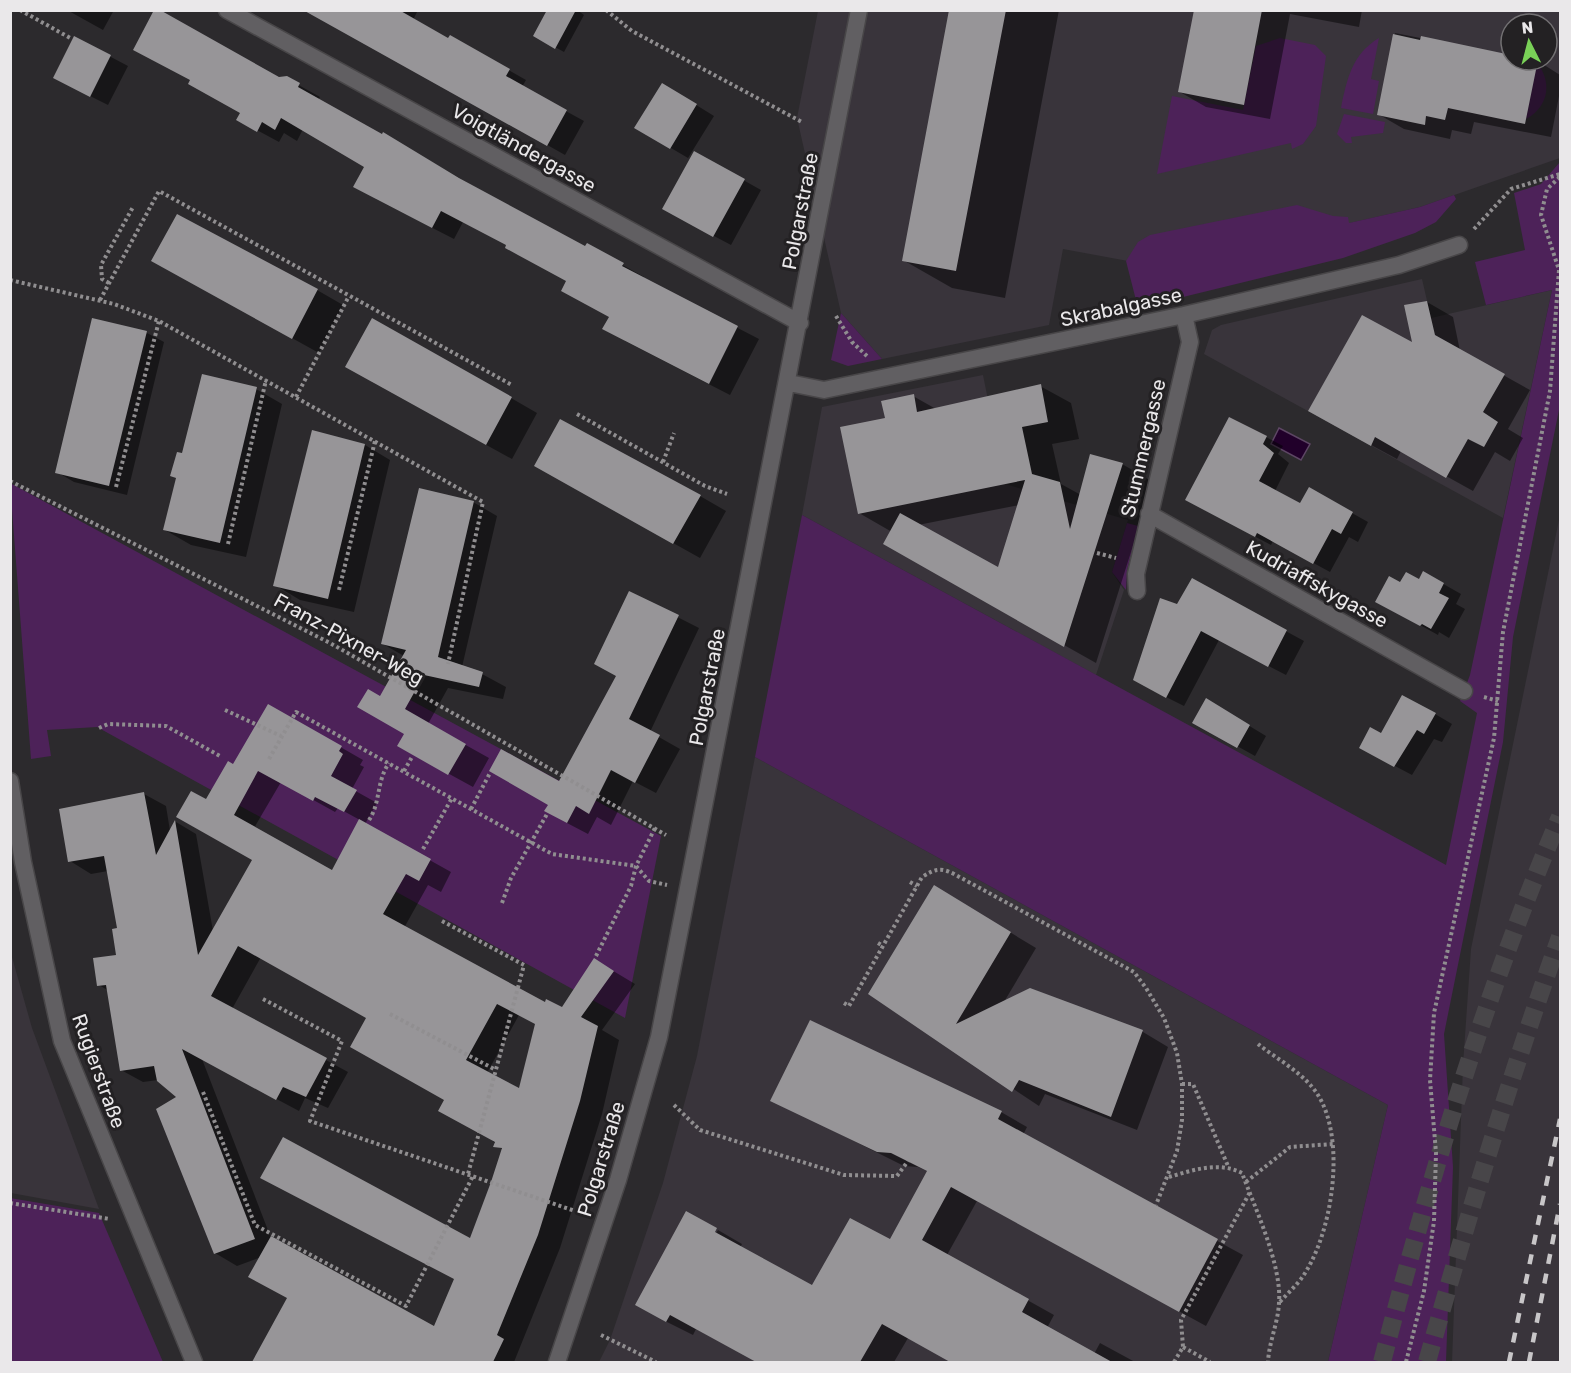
<svg xmlns="http://www.w3.org/2000/svg" width="1571" height="1373" viewBox="0 0 1571 1373" font-family="Rubik,sans-serif">
<style>
.built{fill:#39343b;fill-rule:evenodd}
.green{fill:#4d2259}
.water{fill:#21002a;stroke:#5d4664;stroke-width:1.5}
.shadow{fill:#0007;fill-rule:evenodd}
.building{fill:#979598;fill-rule:evenodd}
.lines{fill:none;stroke-linecap:round;stroke-linejoin:round}
.motorway-tunnel{stroke:#484649;stroke-width:18;stroke-dasharray:18 9;stroke-linecap:butt}
.minor-casing{stroke:#484648;stroke-width:19}
.path{stroke:#908e90;stroke-width:4;stroke-dasharray:3 3;stroke-linecap:butt}
.minor{stroke:#615f62;stroke-width:16}
.rail{stroke:#c8c6c8;stroke-width:4.5;stroke-dasharray:10 10;stroke-linecap:butt}
.labels{text-anchor:middle;dominant-baseline:central;stroke-width:6;stroke-linejoin:round;paint-order:stroke}
.street-label{font-size:20px;fill:#eae8ea;stroke:#232123}
</style>
<rect width="100%" height="100%" fill="#2c2a2d"/>
<path class="built" d="M818,11H1560V158L1420,207L1130,273L1128,261L1063,249L1049,325L882,359L841,313L797,118ZM1511,24H1547V60H1511Z
M1422,279L1431,318L1552,290L1503,518L1204,354L1212,330L1221,325Z
M983,375L1005,484L1128,520L1112,572L1124,590L1096,675L802,515L822,407Z
M1560,515V1362H1452L1463,1065L1471,949Z
M755,757L1388,1105L1328,1362H599L610,1340L663,1183L697,1056Z
M10,950L32,1028L99,1209L11,1193Z"/>
<path class="green" d="M1280,38L1315,45L1326,56L1316,126L1303,144L1292,149L1291,143L1157,174L1172,96L1243,110L1256,46Z
M1379,38L1371,79L1379,81L1373,114L1341,108C1347,79 1352,54 1379,38Z
M1537,63C1553,83 1548,107 1526,119Z
M1344,114L1385,122L1383,133L1351,137L1352,143H1346L1337,134Z
M1560,162V405L1513,637L1503,742L1444,1034L1453,1167L1446,1362H1328L1388,1105L755,757L802,515L1446,865L1477,713L1460,701L1470,675L1552,290L1486,305L1475,262L1525,250L1514,193L1541,184Z
M1454,195L1456,199L1436,222L1415,233L1343,258L1138,308L1126,261L1138,242L1150,235L1297,205L1333,216L1348,217L1349,223L1420,207Z
M841,313L882,359L848,366L831,360Z
M10,483L661,836L625,1018L97,727L47,730L51,756L31,759Z
M1127,523L1138,526L1127,570L1126,590L1112,572Z
M10,1198L99,1213L163,1362H11Z"/>
<path class="water" d="M1279,428L1310,444L1301,460L1271,444Z"/>
<path class="shadow" d="M67,10H114L103,30Z
M308,10H418L413,20L448,40L450,37L526,80L522,87L584,121L565,155Z
M549,10H577L584,15L564,52L535,36Z
M951,10H1059L1005,298L952,288L903,260Z
M1195,10H1362L1359,27L1290,14L1270,119L1206,107L1180,92Z
M1395,33L1511,56V60L1538,61L1560,75V91L1551,137L1474,122L1471,134L1452,130L1450,139L1404,129L1378,114Z
M75,38L128,66L108,105L72,87Z
M278,78H286L320,97L318,100L383,136L384,134L516,211L586,248L587,245L644,277L643,279L759,339L730,395L625,341L610,317L568,281L508,245L463,222L454,239L376,199L366,167L303,129L297,141L284,133L279,142L238,120Z
M680,95L714,116L688,158L637,128Z
M695,153L761,190L731,245L682,219Z
M178,275L317,290L343,305L319,353Z
M1427,302L1453,317L1460,351L1530,390L1508,429L1523,438L1510,461L1495,452L1473,491L1401,451L1397,459L1336,426L1414,345Z
M147,333L164,342L127,495L74,482L57,472Z
M372,382L511,398L537,413L512,459Z
M1040,386L1071,403L1079,439L1052,444L1061,484L1081,495L1122,464L1153,482L1096,663L885,544L892,532L859,513L886,419L913,396L936,409ZM1019,505L999,569L918,525Z
M256,389L282,404L246,557L191,545L165,530L177,479L172,476L183,455Z
M1266,437L1283,446L1278,454L1289,463L1275,491L1301,505L1309,489L1368,522L1358,542L1349,537L1330,572L1273,541L1271,545L1203,509Z
M365,445L390,460L354,612L300,600L275,585Z
M562,481L700,496L726,511L700,558Z
M473,502L497,516L462,667L482,674L506,687L503,699L448,688L428,724L489,758L473,787L422,759L381,698L404,656L383,644Z
M1424,573L1461,594L1456,604L1465,609L1449,638L1439,632L1438,635L1377,601L1401,584L1419,581Z
M1192,580L1304,641L1286,675L1219,640L1184,706L1152,690L1178,606Z
M630,593L699,628L650,732L680,749L656,793L633,781L611,825L597,817L588,834L567,823L560,783L618,676Z
M269,706L363,760L360,765L364,767L352,789L377,803L365,824L451,872L441,892L428,885L404,928L546,1005L563,1009L595,960L635,984L602,1030L619,1040L602,1114L560,1248L514,1362H408L369,1343L359,1362H254L288,1298L261,1257L237,1266L215,1253L178,1097L158,1080L143,1082L121,1070L109,991L99,985L118,956L119,929L108,871L91,874L70,861L144,794L166,806L170,831L176,822L196,834L213,931L254,860L207,802L233,766ZM281,782L335,812L338,808L360,820L332,872L254,828ZM261,957L368,1018L446,1100L503,1150L471,1240L435,1328L271,1238L202,1059L299,1111L305,1098L328,1108L348,1072L232,1009ZM519,1015L536,1024L520,1090L487,1073Z
M1223,710L1266,736L1255,756L1194,722Z
M1435,714L1452,724L1442,742L1434,739L1412,775L1378,757L1382,735Z
M960,902L1036,948L1004,1002L1034,990L1143,1032L1168,1047L1137,1130L1045,1094L1039,1106L870,994Z
M810,1022L1001,1112L1027,1127L1023,1135L1243,1255L1206,1326L977,1201L947,1255L1054,1315L1047,1328L1094,1354L1100,1343L1135,1362H952L908,1338L894,1362H753L754,1360L696,1329L693,1335L663,1320L718,1230L742,1244L740,1248L813,1287L891,1241L929,1172L918,1167L904,1166L772,1100Z"/>
<path class="building" d="M154,10H160L279,77L287,76L300,83L298,87L382,134L383,132L459,178L585,246L587,243L624,263L622,266L738,326L709,384L602,329L609,317L561,291L566,281L505,248L506,245L441,211L432,228L353,187L364,167L281,118L275,130L262,122L257,132L236,120L240,113L188,84L190,80L133,50Z
M303,10H399L448,38L450,35L510,69L506,76L567,110L547,146Z
M547,10H576L555,49L533,36Z
M949,10H1006L956,271L902,261Z
M1194,10H1262L1244,105L1178,92Z
M1393,34L1420,40L1421,36L1511,55V60H1538L1525,124L1448,108L1445,120L1426,116L1425,125L1377,115Z
M74,36L111,55L90,97L53,78Z
M662,83L697,104L670,149L634,128Z
M694,151L745,179L713,237L662,209Z
M177,214L318,289L292,339L151,261Z
M1427,301L1435,335L1505,374L1483,412L1498,422L1484,447L1468,439L1446,478L1375,437L1371,446L1308,411L1362,315L1412,342L1404,305Z
M92,318L147,331L109,486L55,473Z
M372,318L512,397L486,445L345,367Z
M202,374L257,387L220,543L163,530L176,478L170,476L177,452L182,453Z
M1041,384L1048,422L1022,427L1032,474L1060,482L1070,529L1090,454L1123,463L1064,647L883,544L900,513L998,567L1025,480L858,514L840,427L885,418L881,401L914,394L917,412Z
M1229,417L1267,436L1263,444L1274,453L1259,481L1300,503L1309,487L1353,512L1341,534L1332,529L1313,564L1257,533L1255,537L1185,500Z
M560,419L701,495L673,544L534,466Z
M312,430L365,444L328,599L273,586Z
M419,488L474,501L438,657L483,672L479,687L424,675L405,709L466,744L448,775L397,746L404,734L357,707L368,689L380,696L406,650L381,644Z
M1423,571L1444,583L1439,593L1449,598L1431,629L1422,624L1420,626L1375,602L1389,576L1400,582L1406,572L1419,579Z
M1192,578L1287,630L1268,667L1201,631L1166,698L1133,680L1160,598L1177,604Z
M629,591L679,615L629,719L660,735L635,783L611,770L589,814L576,806L567,823L544,811L548,805L489,771L501,749L559,781L616,676L594,664Z
M1402,695L1436,713L1424,734L1417,730L1394,767L1359,748L1370,727L1381,733Z
M1206,698L1250,725L1237,748L1192,723Z
M268,704L342,746L339,751L343,754L331,776L357,790L344,812L315,797L313,801L258,771L234,815L332,870L359,819L431,859L419,881L406,874L383,914L545,1002L546,999L562,1007L594,958L614,971L581,1017L598,1026L580,1101L538,1235L497,1335L504,1339L493,1362H252L287,1298L248,1277L271,1236L434,1326L454,1279L260,1178L283,1137L470,1238L491,1182L502,1148L493,1147L495,1142L438,1111L444,1100L350,1047L366,1018L238,946L211,996L327,1058L306,1097L283,1087L276,1100L182,1049L255,1239L214,1254L156,1109L176,1097L157,1081L154,1066L120,1071L106,985L97,986L93,958L116,955L112,929L117,928L104,856L68,862L59,809L144,792L156,855L175,820L198,955L252,860L176,817L191,791L206,799L228,761L233,764ZM497,1004L535,1024L519,1088L466,1060Z
M934,885L1011,932L956,1024L1030,988L1143,1030L1111,1117L1019,1080L1012,1092L868,994Z
M810,1020L1002,1111L998,1119L1218,1239L1179,1312L951,1187L922,1240L1029,1299L1022,1312L1112,1362H950L882,1324L860,1362H756L670,1315L666,1322L635,1305L686,1211L717,1228L715,1232L812,1285L850,1218L890,1239L927,1171L891,1153L877,1152L770,1101Z"/>
<g class="lines">
<path class="motorway-tunnel" d="M1382,1362C1430,1178 1485,993 1560,817
M1427,1362C1467,1219 1510,1077 1560,937"/>
<g class="minor-casing">
<path id="minor" d="M227,10L800,323
M789,383L824,390L1184,315L1399,265L1459,245
M1149,514L1464,691
M1137,591L1136,574L1190,342L1184,315
M10,781L23,862L62,1041L194,1362
M557,1362L618,1180L659,1037L859,10"/>
</g>
<path class="path" d="M20,10L72,39
M606,10L632,31L802,122
M1474,229L1511,189L1560,174
M10,280L114,304L159,321L483,502L448,664
M109,283L102,279L101,265L133,207
M100,300L159,191L512,385
M836,316L852,342L868,357
M296,397L349,296
M577,414L705,486L727,494
M663,462L674,433
M10,481L330,643L666,835
M116,487L159,321
M228,544L266,380
M1097,553L1116,558
M339,590L375,441
M1484,697L1498,701
M225,710L281,736
M99,728L108,724L166,726L220,756
M269,759L296,712L552,854L636,866L649,881L667,885
M404,771L412,757
M471,809L490,773
M369,820C381,802 376,782 389,763
M423,849L452,798
M910,882L917,886
M502,903L511,878L547,814
M442,921L524,965L468,1174
M878,943L883,946
M596,956L631,886L636,866L655,828
M263,999L342,1041L310,1121L575,1211
M844,1003L849,1006L922,877C935,869 940,867 954,874L1134,972L1146,988L1164,1018L1177,1053L1182,1084V1120L1177,1151L1156,1205
M390,1014L496,1070
M1258,1044C1277,1059 1305,1074 1318,1095C1347,1141 1332,1237 1301,1279C1294,1288 1286,1295 1279,1303
M1182,1084H1193L1228,1166
M203,1092L255,1225L406,1306L473,1176
M674,1105L700,1130L844,1175L897,1176L908,1161
M1169,1177C1193,1170 1219,1161 1242,1173C1255,1208 1282,1265 1279,1303C1278,1323 1269,1342 1268,1362
M1246,1182L1290,1147L1333,1144
M10,1203L110,1219
M601,1335L656,1362
M1183,1347L1210,1362
M1174,1362L1183,1347L1181,1320L1250,1192
M1406,1362L1424,1291L1434,1221L1436,1153L1430,1080L1434,1013L1494,738L1503,632L1550,391L1559,270L1541,215L1547,189L1560,177"/>
<use href="#minor" class="minor"/>
<path class="rail" d="M1509,1362L1560,1119
M1529,1362L1560,1204"/>
</g>
<g class="labels">
<g class="street-label">
<text transform="translate(524 148) rotate(29)">Voigtländergasse</text>
<text transform="translate(800 211) rotate(-79)">Polgarstraße</text>
<text transform="translate(1121 307) rotate(-12)">Skrabalgasse</text>
<text transform="translate(1143 448) rotate(-77)">Stummergasse</text>
<text transform="translate(1317 584) rotate(29)">Kudriaffskygasse</text>
<text transform="translate(349 639) rotate(29)">Franz-Pixner-Weg</text>
<text transform="translate(707 687) rotate(-79)">Polgarstraße</text>
<text transform="translate(99 1071) rotate(70)">Rugierstraße</text>
<text transform="translate(601 1159) rotate(-73)">Polgarstraße</text>
</g>
</g>
<rect width="1571" height="1373" fill="none" stroke="#eae8ea" stroke-width="24"/>
<g transform="translate(1529 42) rotate(354)"><circle r="28" fill="#232123" stroke="#737173" stroke-width="1.5"/>
<path d="M0-4.5L10 22L0 15L-10 22Z" fill="#79d157"/>
<text y="-9" font-size="16" font-weight="bold" text-anchor="middle" fill="#eae8ea">N</text>
</g>
</svg>
